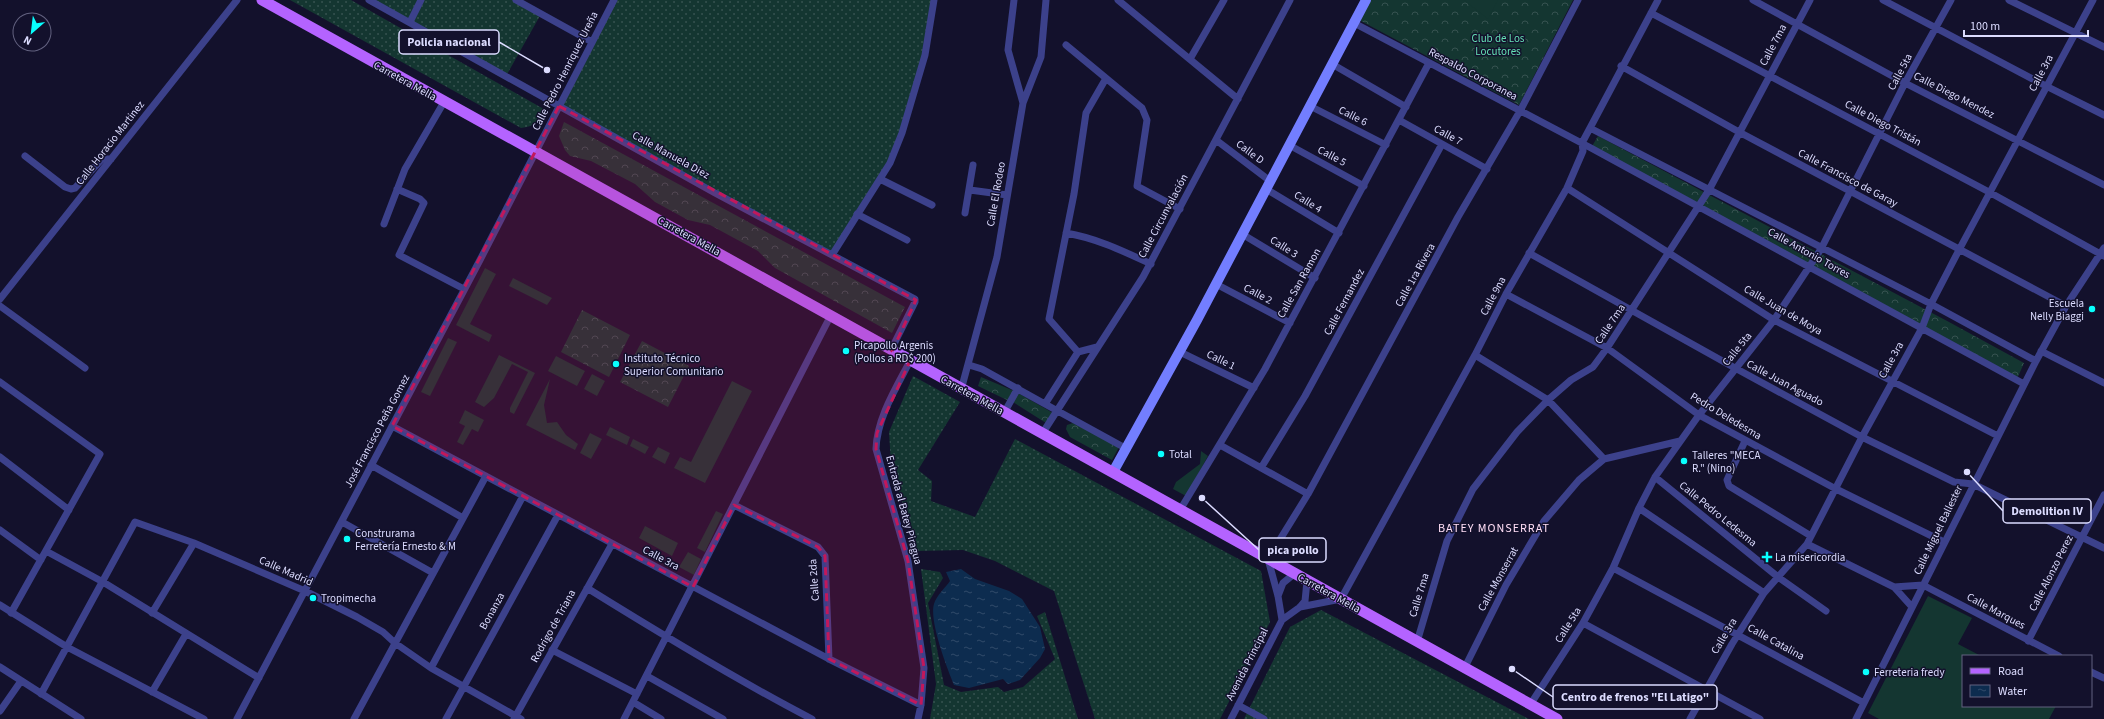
<svg xmlns="http://www.w3.org/2000/svg" width="2104" height="719" viewBox="0 0 2104 719" font-family="'Source Sans 3',sans-serif">
<style>
.grass{fill:url(#grass-dots)}
.forest{fill:url(#forest-crowns)}
.garden{fill:#143631}
.water{fill:url(#water-ripples)}
.lines{fill:none;stroke-linecap:round;stroke-linejoin:round}
.street{stroke:#3c418b;stroke-width:7}
.secondary{stroke:#737eff;stroke-width:10}
.primary{stroke:#b463ff;stroke-width:11}
.marked{fill:#c2185b;fill-opacity:0.2;stroke:#c2185b;stroke-width:3;stroke-dasharray:8 5;stroke-linejoin:round}
.poi-dot{fill:#08fffe;stroke:#13112c;stroke-width:1.5}
.labels{text-anchor:middle;dominant-baseline:central;stroke-width:3;stroke-linejoin:round;paint-order:stroke}
.park-label{font-size:11px;fill:#65e2b5;stroke:#13112c}
.street-label{font-size:11px;fill:#dcdcff;stroke:#13112c}
.poi-label{font-size:11px;fill:#dcdcff;stroke:#13112c;text-anchor:start}
.neighbourhood-label{font-size:12px;letter-spacing:1px;fill:#ffdef6;stroke:#13112c}
.leader{fill:none;stroke:#dcdcff;stroke-width:1.5}
.callout-dot{fill:#dcdcff;stroke:#13112c;stroke-width:1.5}
.callout{fill:#13112c;stroke:#dcdcff;stroke-width:1.5}
.callout-label{font-size:12px;text-anchor:middle;font-weight:bold;fill:#dcdcff}
</style>
<defs>
<pattern id="grass-dots" width="8" height="8" patternUnits="userSpaceOnUse"><rect width="8" height="8" fill="#143631"/><path d="M2 2h.1M6 6h.1" fill="none" stroke="#365250" stroke-width="1.8" stroke-linecap="round"/></pattern>
<pattern id="forest-crowns" width="20" height="18" patternUnits="userSpaceOnUse"><rect width="20" height="18" fill="#143631"/><path d="M2 6a3 3 0 1 1 6 0M12 15a3 3 0 1 1 6 0" fill="none" stroke="#365250"/></pattern>
<pattern id="water-ripples" width="26" height="14" patternUnits="userSpaceOnUse"><rect width="26" height="14" fill="#0d2c4f"/><path d="M2 4q2-2 4 0t4 0M15 11q2-2 4 0t4 0" fill="none" stroke="#304a69"/></pattern>
</defs>
<rect width="100%" height="100%" fill="#13112c"/>
<path class="grass" d="M290,0H351L549,112C542,123 533,126 521,128Z
M367,0H515L541,14L506,76Z
M614,0H934L925,55L890,163L832,255L559,106Z
M913,376L960,402L918,470L932,481L931,501L975,517L1015,439L1261,571L1270,622L1220,719H1095L1054,591L995,561L963,550L916,551L891,464L889,432Z
M921,569L940,572L943,578L928,603L944,685L961,692L998,687L1004,692L1023,687L1055,659L1037,616L1045,612L1078,719H930L936,684Z
M1321,610L1529,719H1244L1290,627Z"/>
<path class="forest" d="M1371,0H1573L1519,105L1359,20Z
M564,122L905,307L892,333L775,268L758,251L710,225L688,220L655,202L635,184L591,161L570,156L565,150L559,136Z
M1598,136L1949,322L2024,363L2017,379L1591,148Z
M582,310L630,335L609,377L561,352Z
M642,341L689,366L668,407L620,382Z
M981,377L1014,391L1009,401L978,386Z
M1018,393L1053,413L1046,423L1013,402Z
M1073,423L1119,447L1112,460L1070,437L1066,429L1067,425Z"/>
<path class="garden" d="M1464,0H1498L1488,19Z
M485,268L496,274L470,324L492,335L489,342L456,325Z
M513,278L552,298L547,305L509,286Z
M448,338L457,342L430,396L421,392Z
M499,355L535,373L514,414L510,412V408L528,372L512,364L494,398L484,407L475,402Z
M556,356L585,371L577,386L548,371Z
M592,374L605,381L597,396L584,389Z
M550,379L544,405L547,423L557,422L566,435L578,444L575,450L526,425Z
M732,381L752,391L705,483L674,468L680,457L691,462Z
M465,410L484,420L478,432L472,429L463,445L457,442L465,426L459,423Z
M610,427L630,437L627,445L606,435Z
M590,433L602,439L591,459L580,453Z
M633,439L649,447L645,454L630,446Z
M658,447L670,453L665,464L652,457Z
M1201,451L1208,456L1186,496L1173,489L1176,482L1200,464Z
M716,511L723,514L705,552L697,548Z
M645,526L678,543L672,556L639,538Z
M688,552L701,559L694,575L679,567Z
M1928,596L1972,618L1958,644L1981,656H1963V706H2056L2049,719H1879L1868,713Z"/>
<path class="water" d="M961,569L975,579L1009,591L1022,599L1040,627L1045,649L1040,658L1020,680L1008,684L1003,679L969,688L954,685C947,668 929,621 934,604C936,596 946,587 950,581L946,572Z"/>
<g class="lines">
<path class="street" d="M369,0L715,193L915,299V302L891,350
M516,0L592,42
M1118,0L1238,99
M1753,0L1905,83L2104,185
M1883,0L2046,86L2104,115
M2009,0L2104,47
M1651,13L1989,192L2104,256
M410,22L421,0
M1354,23L1591,148L2024,384
M1066,45L1142,108L1147,120L1137,186L1180,209
M1190,59L1224,0
M1332,64L1406,107
M1621,66L1739,132L2066,306
M1023,103L1041,57L1046,0
M1310,106L1386,145
M1399,120L1487,169
M1590,128L1931,304L2036,361
M1216,140L1270,181
M1289,145L1364,186
M25,156L65,187L71,189L75,188L102,159H111
M880,179L932,205
M1567,188L1774,320L1998,436
M397,189L420,199L424,203L399,255L464,289
M1266,189L1339,233
M970,190L1007,195
M965,213L973,165
M857,214L907,240
M384,224L405,169L444,102
M1066,233C1096,238 1123,251 1151,264
M1242,234L1315,278
M1529,253L1735,368L1862,437L1954,482L1973,484L2104,548
M832,255L890,163L902,133L925,55L934,0
M1216,284L1290,323
M1506,294L1607,348L1699,415L1836,489L1944,542
M0,299L237,0
M0,306L85,368
M1097,347L1078,352L1045,404L1127,449
M2041,351L2104,383
M1078,352L1049,319L1074,194L1086,113L1105,80
M1180,352L1254,388
M1475,355L1548,400L1604,459
M910,361C896,388 877,418 876,449L908,561L924,668L921,705L918,719
M969,365L982,369L1045,404
M0,382L100,454L11,613
M961,390L997,257L1023,103L1008,50L1014,0
M1004,413L1018,388
M392,426L829,659L921,705
M1042,434L1143,277L1290,0
M1745,441L1727,480L1729,486L1811,536
M1220,445L1308,494
M0,457L69,510
M371,465L463,518
M1261,468L1305,396L1442,144
M1655,477L1778,577L1826,611
M734,505L818,547L825,556L829,659
M1639,508L1764,593
M1180,510L1265,369L1429,63
M342,522L433,573
M0,530L41,560
M1807,544L1894,587L1912,607
M46,551L103,582L259,678
M1613,568L1864,703
M1894,587L1923,585L2059,656
M587,588C661,634 735,679 812,719
M1278,596L1283,583L1294,574
M0,605L67,647L204,719
M1300,607L1341,599L1475,355L1506,294L1567,188L1583,151L1582,143L1590,128L1658,0
M152,613L194,543
M1282,620L1278,596L1268,559L1308,494L1458,217L1520,111L1578,0
M1583,623L1760,719
M2028,641L2104,495
M1417,642L1447,541L1473,489L1517,432L1548,400L1571,380L1593,367L1607,348L1709,190L1810,0
M552,650L637,694
M0,667L81,719
M1465,667L1506,585L1544,521L1579,480L1604,459L1680,441
M431,668L523,496
M2091,672L2104,678
M647,676L723,719
M152,692L186,634
M41,694L135,522L194,543L305,591L357,617L383,632L395,643L431,668L521,719
M633,702L661,719
M1238,705L1264,719
M1530,705L1583,623L1613,568L1639,508L1655,477L1699,415L1774,320L1821,249L1905,83L1951,0
M0,711L21,681
M237,719L480,260L614,0
M354,719L486,476
M446,719L558,515
M514,719L612,544
M624,719L831,315
M1231,719L1282,620L1300,607L1305,601L1307,581
M1690,719L1732,644L1764,593L1807,544L1862,437L1922,328L1931,304L1959,250L2093,0
M1856,719L2036,361L2066,306L2104,248"/>
<path class="secondary" d="M1113,472L1197,320L1366,0"/>
<path class="primary" d="M262,0L1557,719"/>
</g>
<path class="marked" d="M559,106L916,300L892,351L910,361L877,433L876,449L908,561L924,668L921,705L829,659L825,556L818,547L734,505L693,587L392,426Z"/>
<g class="poi-dot">
<circle cx="2092" cy="309" r="4"/>
<circle cx="846" cy="351" r="4"/>
<circle cx="616" cy="364" r="4"/>
<circle cx="1161" cy="454" r="4"/>
<circle cx="1684" cy="461" r="4"/>
<circle cx="347" cy="539" r="4"/>
<path d="M1765 551h4v4h4v4h-4v4h-4v-4h-4v-4h4z"/>
<circle cx="313" cy="598" r="4"/>
<circle cx="1866" cy="672" r="4"/>
</g>
<g class="labels">
<g class="park-label">
<text x="1498" y="38">Club de Los<tspan x="1498" dy="13">Locutores</tspan></text>
</g>
<g class="street-label">
<text transform="translate(1773 45) rotate(-62)">Calle 7ma</text>
<text transform="translate(565 71) rotate(-63)">Calle Pedro Henriquez Ureña</text>
<text transform="translate(1900 72) rotate(-62)">Calle 5ta</text>
<text transform="translate(2041 73) rotate(-62)">Calle 3ra</text>
<text transform="translate(1473 74) rotate(28)">Respaldo Corporanea</text>
<text transform="translate(405 81) rotate(29)">Carretera Mella</text>
<text transform="translate(1954 95) rotate(27)">Calle Diego Mendez</text>
<text transform="translate(1353 116) rotate(27)">Calle 6</text>
<text transform="translate(1883 123) rotate(28)">Calle Diego Tristán</text>
<text transform="translate(1448 135) rotate(29)">Calle 7</text>
<text transform="translate(110 143) rotate(-52)">Calle Horacio Martinez</text>
<text transform="translate(1250 152) rotate(37)">Calle D</text>
<text transform="translate(671 155) rotate(29)">Calle Manuela Diez</text>
<text transform="translate(1332 156) rotate(28)">Calle 5</text>
<text transform="translate(1848 178) rotate(28)">Calle Francisco de Garay</text>
<text transform="translate(996 194) rotate(-80)">Calle El Rodeo</text>
<text transform="translate(1308 202) rotate(32)">Calle 4</text>
<text transform="translate(1163 216) rotate(-62)">Calle Circunvalación</text>
<text transform="translate(689 236) rotate(29)">Carretera Mella</text>
<text transform="translate(1284 247) rotate(32)">Calle 3</text>
<text transform="translate(1809 253) rotate(29)">Calle Antonio Torres</text>
<text transform="translate(1415 275) rotate(-61)">Calle 1ra Rivera</text>
<text transform="translate(1299 283) rotate(-61)">Calle San Ramon</text>
<text transform="translate(1258 294) rotate(28)">Calle 2</text>
<text transform="translate(1493 296) rotate(-62)">Calle 9na</text>
<text transform="translate(1344 302) rotate(-62)">Calle Fernandez</text>
<text transform="translate(1783 310) rotate(30)">Calle Juan de Moya</text>
<text transform="translate(1610 324) rotate(-56)">Calle 7ma</text>
<text transform="translate(1737 349) rotate(-51)">Calle 5ta</text>
<text transform="translate(1221 360) rotate(26)">Calle 1</text>
<text transform="translate(1891 360) rotate(-61)">Calle 3ra</text>
<text transform="translate(1785 383) rotate(28)">Calle Juan Aguado</text>
<text transform="translate(972 395) rotate(29)">Carretera Mella</text>
<text transform="translate(1726 416) rotate(31)">Pedro Deledesma</text>
<text transform="translate(377 431) rotate(-62)">José Francisco Peña Gomez</text>
<text transform="translate(904 510) rotate(75)">Entrada al Batey Piragua</text>
<text transform="translate(1718 514) rotate(39)">Calle Pedro Ledesma</text>
<text transform="translate(1938 530) rotate(-64)">Calle Miguel Ballester</text>
<text transform="translate(661 558) rotate(28)">Calle 3ra</text>
<text transform="translate(286 571) rotate(24)">Calle Madrid</text>
<text transform="translate(2051 573) rotate(-63)">Calle Alonzo Perez</text>
<text transform="translate(1498 579) rotate(-61)">Calle Monserrat</text>
<text transform="translate(814 580) rotate(-94)">Calle 2da</text>
<text transform="translate(1329 593) rotate(29)">Carretera Mella</text>
<text transform="translate(1419 595) rotate(-73)">Calle 7ma</text>
<text transform="translate(492 611) rotate(-61)">Bonanza</text>
<text transform="translate(1996 611) rotate(28)">Calle Marques</text>
<text transform="translate(1568 625) rotate(-58)">Calle 5ta</text>
<text transform="translate(553 626) rotate(-61)">Rodrigo de Triana</text>
<text transform="translate(1724 636) rotate(-59)">Calle 3ra</text>
<text transform="translate(1776 642) rotate(29)">Calle Catalina</text>
<text transform="translate(1247 664) rotate(-63)">Avenida Principal</text>
</g>
<g class="poi-label">
<text x="2084" y="303" text-anchor="end">Escuela<tspan x="2084" dy="13">Nelly Biaggi</tspan></text>
<text x="854" y="345">Picapollo Argenis<tspan x="854" dy="13">(Pollos a RD$ 200)</tspan></text>
<text x="624" y="358">Instituto Técnico<tspan x="624" dy="13">Superior Comunitario</tspan></text>
<text x="1169" y="454">Total</text>
<text x="1692" y="455">Talleres "MECA<tspan x="1692" dy="13">R." (Nino)</tspan></text>
<text x="355" y="533">Construrama<tspan x="355" dy="13">Ferretería Ernesto &amp; M</tspan></text>
<text x="1775" y="557">La misericordia</text>
<text x="321" y="598">Tropimecha</text>
<text x="1874" y="672">Ferreteria fredy</text>
</g>
<g class="neighbourhood-label">
<text x="1494" y="528">BATEY MONSERRAT</text>
</g>
</g>
<path class="leader" d="M547 70L499 42M1967 472L2003 511M1202 498L1259 550M1512 669L1553 697"/>
<g class="callout-dot">
<circle cx="547" cy="70" r="4"/>
<circle cx="1967" cy="472" r="4"/>
<circle cx="1202" cy="498" r="4"/>
<circle cx="1512" cy="669" r="4"/>
</g>
<g class="callout">
<rect x="399" y="30" width="100" height="24" rx="4"/>
<rect x="2003" y="499" width="88" height="24" rx="4"/>
<rect x="1259" y="538" width="67" height="24" rx="4"/>
<rect x="1553" y="685" width="164" height="24" rx="4"/>
</g>
<g class="callout-label">
<text x="449" y="46">Policia nacional</text>
<text x="2047" y="515">Demolition IV</text>
<text x="1293" y="554">pica pollo</text>
<text x="1635" y="701">Centro de frenos "El Latigo"</text>
</g>
<rect x="1962" y="655" width="130" height="52" fill="#13112c" stroke="#636280"/>
<rect x="1970" y="668" width="20" height="6" fill="#b463ff" stroke="#636280"/>
<text x="1998" y="675" font-size="12" fill="#dcdcff">Road</text>
<rect x="1970" y="685" width="20" height="12" fill="url(#water-ripples)" stroke="#636280"/>
<text x="1998" y="695" font-size="12" fill="#dcdcff">Water</text>
<g transform="translate(32 32) rotate(208)"><circle r="19" fill="#13112c" stroke="#636280"/>
<path d="M0-3L7 15L0 10L-7 15Z" fill="#08fffe"/>
<text y="-6" font-size="11" font-weight="bold" text-anchor="middle" fill="#dcdcff">N</text>
</g>
<path d="M1964 30v6h124v-6" fill="none" stroke="#dcdcff" stroke-width="2"/>
<text x="1970" y="30" font-size="12" fill="#dcdcff" stroke="#13112c" stroke-width="3" paint-order="stroke">100 m</text>
</svg>
